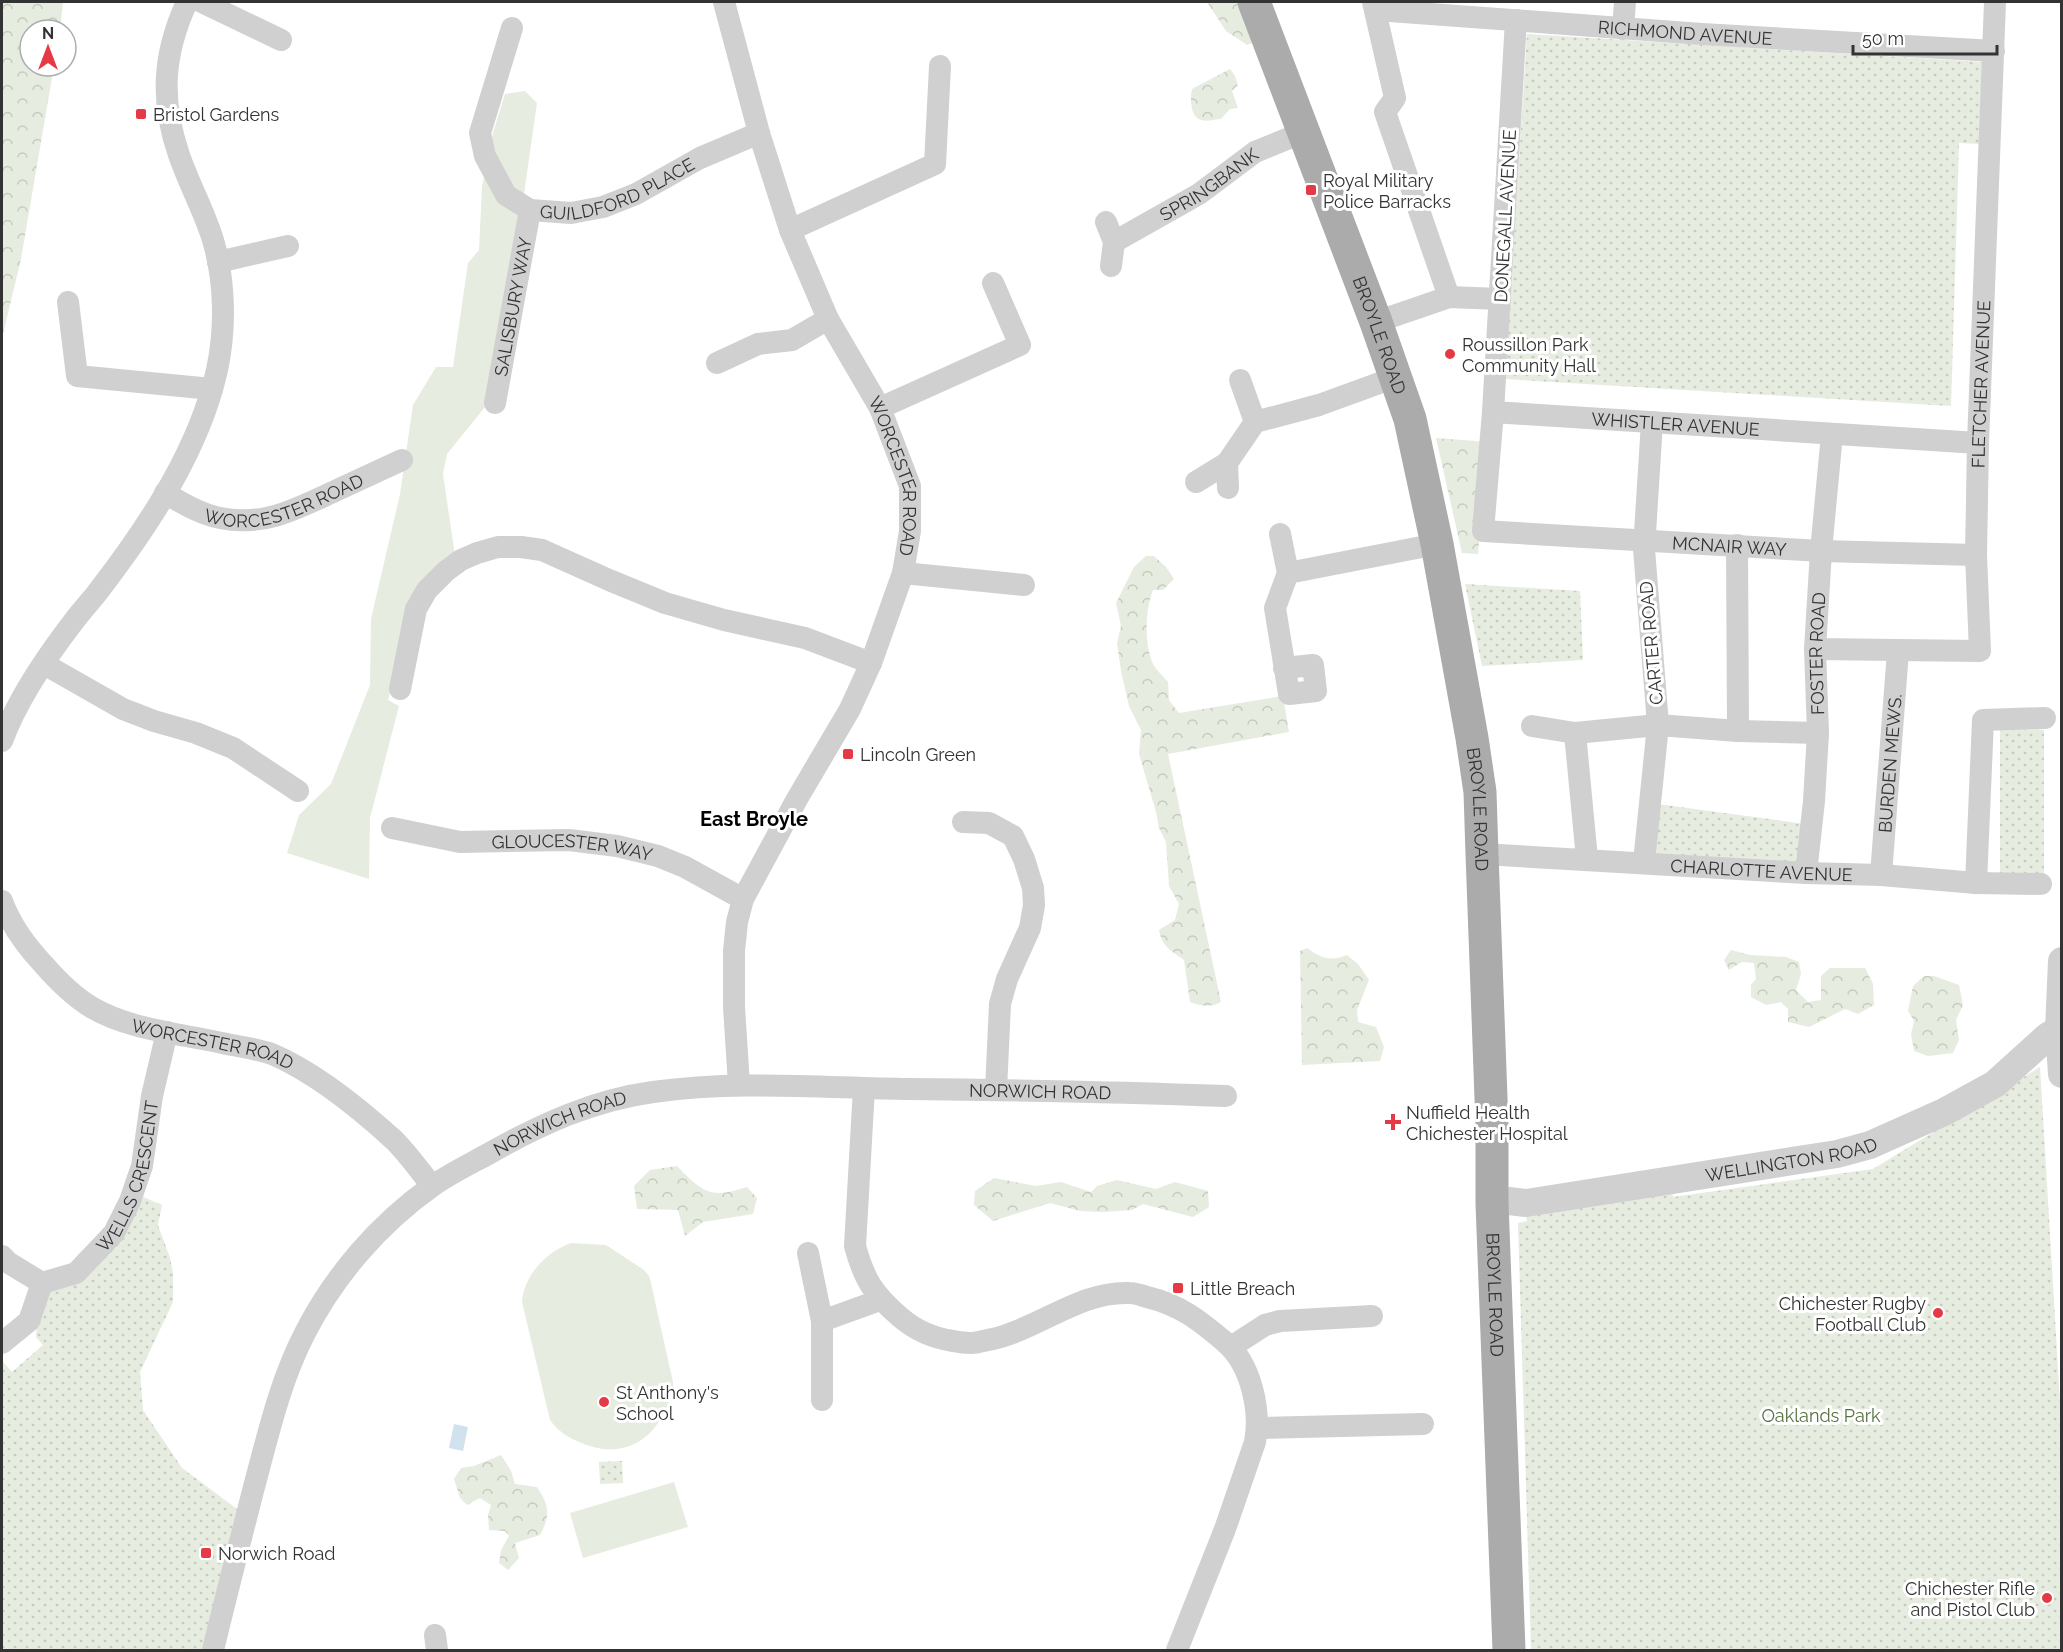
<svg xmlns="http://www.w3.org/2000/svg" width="2063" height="1652" viewBox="0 0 2063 1652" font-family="Raleway,sans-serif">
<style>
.grass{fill:#e6ecdf}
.forest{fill:url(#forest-crowns)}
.park{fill:url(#park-dots)}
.water{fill:#cfe2ee}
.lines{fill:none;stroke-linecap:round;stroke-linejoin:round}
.minor{stroke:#d0d0d0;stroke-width:22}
.tertiary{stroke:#d0d0d0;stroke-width:28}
.primary{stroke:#ababab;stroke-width:33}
.poi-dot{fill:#e63946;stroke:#fff;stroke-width:2}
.labels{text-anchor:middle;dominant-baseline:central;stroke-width:6;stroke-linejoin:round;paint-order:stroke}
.street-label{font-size:18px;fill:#333;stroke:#fff}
.poi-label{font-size:18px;fill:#333;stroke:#fff;text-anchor:start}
.park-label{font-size:18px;fill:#56703f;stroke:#fff}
.neighbourhood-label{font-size:20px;font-weight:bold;fill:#000;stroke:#fff}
</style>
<defs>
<pattern id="forest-crowns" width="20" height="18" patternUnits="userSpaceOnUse" patternTransform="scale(1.5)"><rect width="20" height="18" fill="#e6ecdf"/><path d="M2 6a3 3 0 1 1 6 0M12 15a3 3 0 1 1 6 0" fill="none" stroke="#c6cbc0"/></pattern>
<pattern id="park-dots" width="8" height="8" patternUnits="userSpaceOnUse" patternTransform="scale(1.5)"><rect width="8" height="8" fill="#e6ecdf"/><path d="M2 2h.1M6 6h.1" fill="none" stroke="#c6cbc0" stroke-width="1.8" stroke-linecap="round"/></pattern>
</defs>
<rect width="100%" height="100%" fill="#fff"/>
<path class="grass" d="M525,91L537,103L519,229L489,402L447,454L443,474L455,556L397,669L388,700L399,706L370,818L369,879L287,853L299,815L331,784L370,685L371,619L400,494L413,405L436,367H453L468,263L479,250L482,187L493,133L505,94Z
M571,1243L606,1245L644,1270L649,1276L652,1287C657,1312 663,1336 668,1360C669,1368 674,1379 673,1387C673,1396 668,1406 664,1413C646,1448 614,1458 579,1442C567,1437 558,1431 550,1420L522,1302C524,1275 546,1252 571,1243Z
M674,1482L688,1527L583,1558L570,1513Z"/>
<path class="forest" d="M2,2H63L60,30H30V66H54L21,259L2,338Z
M1207,2H1247L1262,39L1247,45L1226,31Z
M1230,69L1235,76L1238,85L1232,91L1238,108L1230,109L1221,119C1216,119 1207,122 1201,120C1190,117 1190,98 1192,89Z
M1436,438L1488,442L1478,554L1462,553Z
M1146,556H1154L1166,567L1174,579L1163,590H1153C1145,611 1144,643 1153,664C1156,670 1163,676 1168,682L1169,700L1179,713L1283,696L1289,732L1168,754L1221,1002C1210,1008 1201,1006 1190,1002L1184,960C1172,952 1161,945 1159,930L1175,920L1179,904L1169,886L1166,842L1159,828L1156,812L1139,754L1141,730L1129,706L1121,671L1117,643L1121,626L1116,603L1134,567Z
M1307,948C1321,958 1330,962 1347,955L1358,964L1369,980L1357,1010L1358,1022L1376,1027L1384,1047L1380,1061L1302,1065L1300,951Z
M1731,950L1750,955L1786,957L1799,962L1801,974L1796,990L1808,1002L1821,1000V976L1830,968H1865L1873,984L1874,1005L1858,1014L1845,1009L1809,1027L1788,1022V1009L1781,1002L1766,1005L1751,997V985L1756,979L1754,963L1742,962L1729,970L1724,960Z
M1924,976H1934L1959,985L1963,1005L1956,1020L1959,1040L1953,1053L1928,1056L1914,1051L1911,1034L1914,1021L1908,1011L1913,986Z
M677,1166C703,1193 711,1199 747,1187L757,1198L753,1214L703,1222L685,1236L678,1210L637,1209L634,1186L650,1170Z
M994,1178L1036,1186L1061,1182L1091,1192L1097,1186L1117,1180L1156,1189L1175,1182L1208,1191L1209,1207L1193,1217L1143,1204L1132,1210L1102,1212L1080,1211L1050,1203L993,1221L974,1205L975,1191Z
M501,1455L511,1471L515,1484L537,1487C549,1505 551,1515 540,1535L515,1543L519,1558L508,1570L499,1563L501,1550L509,1536L505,1531L489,1530L488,1515L491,1505L480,1498L467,1505L460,1498L454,1479L461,1468L474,1466Z"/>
<path class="park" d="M1527,34L1982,62L1979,144L1959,143L1951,406L1505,379Z
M1465,584L1580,591L1583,660L1482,666Z
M2000,729L2044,730V880L2000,879Z
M1650,803L1805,824L1799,864L1649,855Z
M2040,1067L2061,1419V1650H1531L1518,1223L1527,1221L1524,1206L1671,1182L1673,1197L1873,1169Z
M141,1196L162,1205L158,1225L170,1258L173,1273V1302L140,1372L143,1410L182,1468L241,1512L205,1650H2V1361L12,1372L43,1345L36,1337L37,1323L50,1291Z
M622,1461L623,1483L600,1484L599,1462Z"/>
<path class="water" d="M454,1424L468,1427L463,1451L449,1448Z"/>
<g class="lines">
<g class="minor">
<path d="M202,2L281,40"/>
<path id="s1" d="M724,2L759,133L790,230L828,319L880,408L910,486V531L903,573L871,663L850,709L797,799L743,899L737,922L734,951V1007L739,1085"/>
<path d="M1373,2L1395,98L1385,112L1449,297"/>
<path id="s2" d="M1376,10L1702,34L1994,51"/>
<path id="s3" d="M1516,20L1493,412L1483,531L1821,551L1976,555"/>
<path id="s4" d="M512,28L480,133L485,156L506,195L530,210L571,213L603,207L636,194L700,158L759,133"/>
<path d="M1623,29L1625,2"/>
<path d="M1106,222L1114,242L1111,266"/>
<path d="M790,230L935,164L940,66"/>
<path id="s5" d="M1114,242L1199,194L1255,152L1304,132"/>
<path d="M218,262L288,246"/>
<path d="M68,302L77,376L212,389"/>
<path d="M1376,322L1449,297L1500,299"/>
<path d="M717,363L758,344L792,340L828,319"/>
<path d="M1240,380L1255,422"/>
<path id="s6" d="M495,403L530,210"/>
<path d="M880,408L1020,345L993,283"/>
<path id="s7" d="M1493,412L1978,443"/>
<path d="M1196,482L1227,463"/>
<path d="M1228,488L1227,463L1255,422L1319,405L1396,377"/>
<path id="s8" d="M165,493C182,503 200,514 220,518C264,527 296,509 335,491C357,481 380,470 402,460"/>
<path d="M1280,534L1288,573"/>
<path d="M1737,545L1738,731"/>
<path d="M903,573L1024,585"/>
<path id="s9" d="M1815,649L1980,651L1976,555L1978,443L1995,2"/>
<path d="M44,664L123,709L154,721L196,733L233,748L298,791"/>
<path d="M1284,668L1313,665L1316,691L1289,694L1275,608L1288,573L1437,544"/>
<path d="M400,689L416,609L427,590L446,571L461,560L477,553L498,547H521L542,550L609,580L665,603L724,620L805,638L871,663"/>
<path d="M1532,726L1575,733L1658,725L1738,731L1818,733"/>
<path d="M1575,733L1587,859"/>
<path d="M2,741C17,700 47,656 74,621C82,610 92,600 100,589C149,525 199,450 217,370C226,328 225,281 213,240C204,211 189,184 179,155C160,100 163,54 187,2"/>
<path d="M963,822L989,823L1013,836L1024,859L1033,888L1034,905L1030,928L1007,979L1000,1004L996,1090"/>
<path id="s10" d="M392,828L460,842L569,840L617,846L658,856L685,867L743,899"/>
<path id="s11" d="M1482,854L1806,873L1881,875L1976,883L2041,884"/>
<path d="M1644,862L1658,725L1644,549L1652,422"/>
<path id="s12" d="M1806,873L1814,801L1818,733L1815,649L1821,551L1832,434"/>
<path id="s13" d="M1881,875L1898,651"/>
<path d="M1976,883L1983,720L2045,718"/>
<path id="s14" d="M2,901C11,926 26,946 44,965C58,981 73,996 91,1007C129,1030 184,1034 227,1044C242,1047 258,1049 272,1054C314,1072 360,1109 394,1140C408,1154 420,1171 432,1186"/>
<path d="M864,1088L855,1246C864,1279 873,1294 900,1317C915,1330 933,1338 953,1341C958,1342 965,1343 971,1343C978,1343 986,1340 993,1339C1040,1328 1080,1291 1129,1293C1135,1293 1141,1295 1147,1297C1180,1305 1199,1320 1225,1342C1251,1364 1261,1410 1255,1442L1225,1529L1177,1650"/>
<path d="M808,1253L822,1321V1400"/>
<path id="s15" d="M2,1256L9,1263L42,1283L76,1273L114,1233L130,1201L142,1166L152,1096L167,1032"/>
<path d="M822,1321L880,1300"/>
<path d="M2,1343L29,1321L42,1283"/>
<path d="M1231,1347L1265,1325L1280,1321L1372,1316"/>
<path d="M1257,1428L1423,1424"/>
<path d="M435,1635L437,1650"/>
<path id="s16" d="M213,1650C226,1596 240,1542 254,1487C268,1435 280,1381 305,1333C334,1276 379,1224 431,1187C449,1174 470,1164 490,1153C541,1124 594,1100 653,1092C738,1080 824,1088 909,1089C1015,1090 1120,1092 1226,1096"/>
</g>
<g class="tertiary">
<path d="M2062,961L2059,1030L2062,1074"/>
<path id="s17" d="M1492,1203L1509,1201L1526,1203L1837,1154L1870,1145L1944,1112L1995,1084L2048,1036L2059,1030"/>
</g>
<path class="primary" id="s18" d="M1254,2L1376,322L1410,419L1437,544L1472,738L1480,792L1482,854L1492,1125V1203L1509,1650"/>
</g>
<g class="poi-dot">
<rect x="135" y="108" width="12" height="12" rx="3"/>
<rect x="1305" y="184" width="12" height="12" rx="3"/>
<circle cx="1450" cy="354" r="6"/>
<rect x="842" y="748" width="12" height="12" rx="3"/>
<path d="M1390 1113h6v6h6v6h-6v6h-6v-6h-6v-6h6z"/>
<rect x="1172" y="1282" width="12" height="12" rx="3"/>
<circle cx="1938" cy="1313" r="6"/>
<circle cx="604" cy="1402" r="6"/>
<rect x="200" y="1547" width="12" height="12" rx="3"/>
<circle cx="2047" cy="1598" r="6"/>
</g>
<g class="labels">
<g class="street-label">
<text stroke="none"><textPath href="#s2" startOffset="310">RICHMOND AVENUE</textPath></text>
<text stroke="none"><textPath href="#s4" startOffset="298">GUILDFORD PLACE</textPath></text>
<text stroke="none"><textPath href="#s5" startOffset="111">SPRINGBANK</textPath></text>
<text transform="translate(1505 216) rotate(-87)">DONEGALL AVENUE</text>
<text stroke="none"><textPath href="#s6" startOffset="98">SALISBURY WAY</textPath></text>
<text stroke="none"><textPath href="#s18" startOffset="356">BROYLE ROAD</textPath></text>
<text stroke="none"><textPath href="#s9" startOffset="432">FLETCHER AVENUE</textPath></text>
<text stroke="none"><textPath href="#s7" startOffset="183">WHISTLER AVENUE</textPath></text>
<text stroke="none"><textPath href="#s1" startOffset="508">WORCESTER ROAD</textPath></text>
<text stroke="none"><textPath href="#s8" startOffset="128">WORCESTER ROAD</textPath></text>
<text stroke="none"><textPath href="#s3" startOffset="759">MCNAIR WAY</textPath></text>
<text transform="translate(1651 643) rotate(-95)">CARTER ROAD</text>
<text stroke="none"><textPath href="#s12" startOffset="220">FOSTER ROAD</textPath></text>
<text stroke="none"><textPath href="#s13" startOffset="112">BURDEN MEWS.</textPath></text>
<text stroke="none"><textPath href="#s18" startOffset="842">BROYLE ROAD</textPath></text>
<text stroke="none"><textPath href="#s10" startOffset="182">GLOUCESTER WAY</textPath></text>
<text stroke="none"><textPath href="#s11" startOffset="280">CHARLOTTE AVENUE</textPath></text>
<text stroke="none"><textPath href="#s14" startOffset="268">WORCESTER ROAD</textPath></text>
<text stroke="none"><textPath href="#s16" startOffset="1156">NORWICH ROAD</textPath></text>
<text stroke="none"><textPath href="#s16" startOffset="670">NORWICH ROAD</textPath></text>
<text stroke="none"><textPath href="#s17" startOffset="303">WELLINGTON ROAD</textPath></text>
<text stroke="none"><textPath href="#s15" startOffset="198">WELLS CRESCENT</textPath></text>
<text stroke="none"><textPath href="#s18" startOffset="1328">BROYLE ROAD</textPath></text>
</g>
<g class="poi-label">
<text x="153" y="114">Bristol Gardens</text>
<text x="1323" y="180">Royal Military<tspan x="1323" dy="21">Police Barracks</tspan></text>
<text x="1462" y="344">Roussillon Park<tspan x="1462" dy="21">Community Hall</tspan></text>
<text x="860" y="754">Lincoln Green</text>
<text x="1406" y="1112">Nuffield Health<tspan x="1406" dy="21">Chichester Hospital</tspan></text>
<text x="1190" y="1288">Little Breach</text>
<text x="1926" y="1303" text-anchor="end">Chichester Rugby<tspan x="1926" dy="21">Football Club</tspan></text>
<text x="616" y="1392">St Anthony's<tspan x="616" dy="21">School</tspan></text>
<text x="218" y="1553">Norwich Road</text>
<text x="2035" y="1588" text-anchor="end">Chichester Rifle<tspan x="2035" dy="21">and Pistol Club</tspan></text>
</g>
<g class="park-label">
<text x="1821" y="1415">Oaklands Park</text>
</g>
<g class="neighbourhood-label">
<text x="754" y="819">East Broyle</text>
</g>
</g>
<rect width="2063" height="1652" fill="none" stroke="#333333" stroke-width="6"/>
<g transform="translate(48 48)"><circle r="28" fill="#ffffff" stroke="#adadad" stroke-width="1.5"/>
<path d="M0-4.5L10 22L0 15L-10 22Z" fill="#e63946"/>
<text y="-9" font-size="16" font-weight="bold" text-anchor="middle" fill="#333333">N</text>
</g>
<path d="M1853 45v9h144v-9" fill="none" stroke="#333333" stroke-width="3"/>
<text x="1862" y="45" font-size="18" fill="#333333" stroke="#ffffff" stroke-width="4.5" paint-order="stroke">50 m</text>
</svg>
